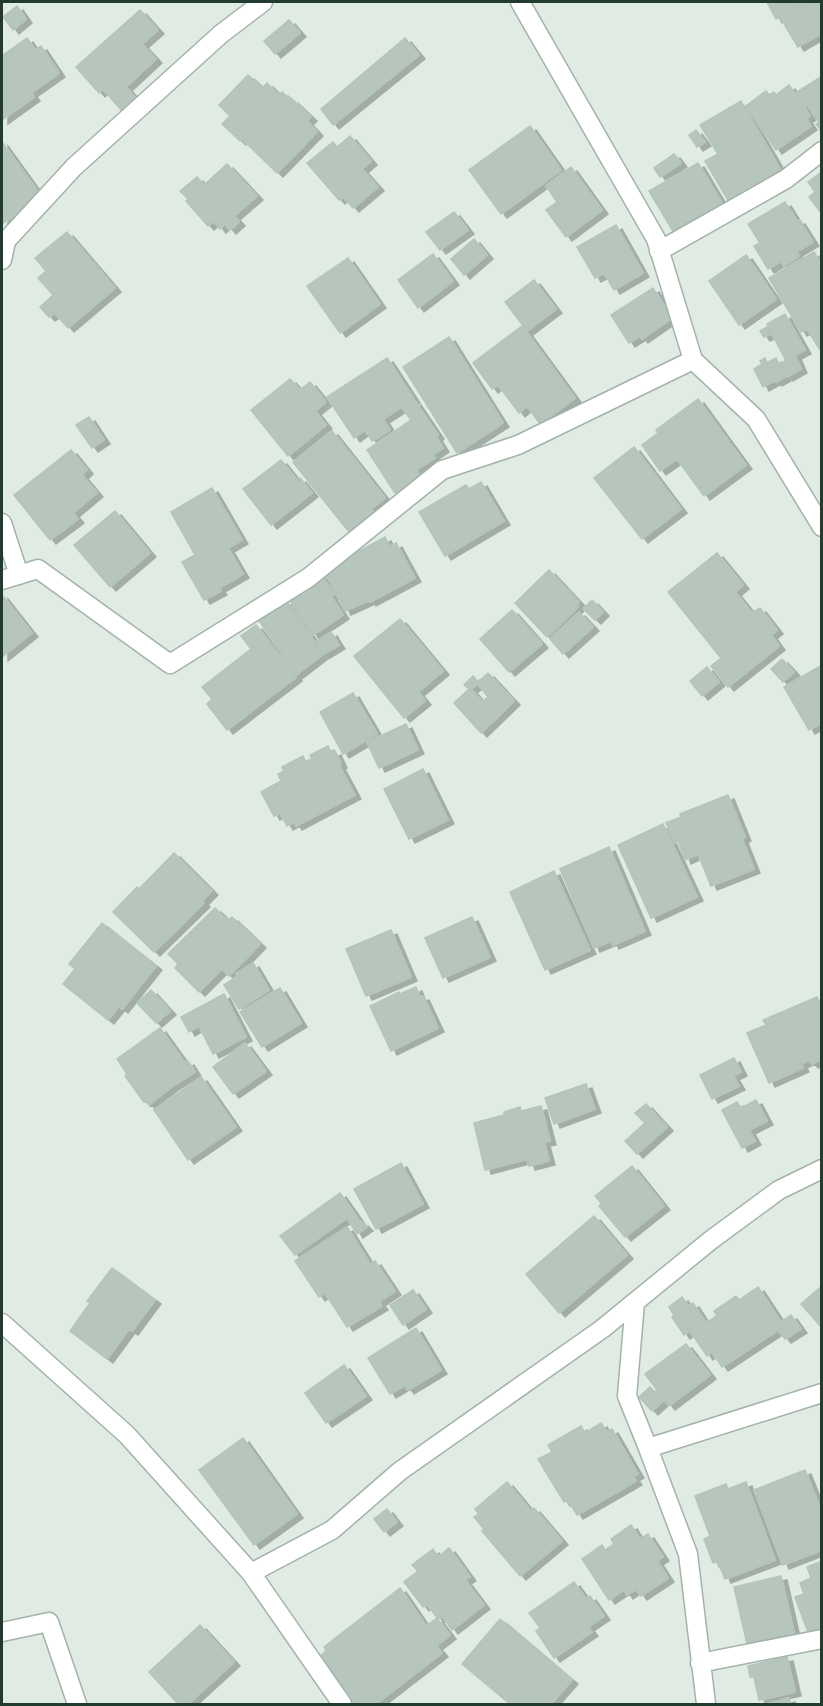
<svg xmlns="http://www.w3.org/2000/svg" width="823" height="1706" viewBox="0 0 823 1706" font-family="'Noto Sans',sans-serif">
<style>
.building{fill:#b6c6bd;stroke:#b3c5ba;stroke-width:1.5;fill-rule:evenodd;filter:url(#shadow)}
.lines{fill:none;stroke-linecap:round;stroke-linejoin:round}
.minor-casing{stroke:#a3b3aa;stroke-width:21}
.minor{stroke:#fff;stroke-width:18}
</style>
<defs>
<filter id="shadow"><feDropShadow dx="6" dy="4" stdDeviation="0" flood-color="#0004"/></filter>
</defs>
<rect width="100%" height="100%" fill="#e0ebe4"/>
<path class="building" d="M767,2H805L806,3L776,19Z
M810,2H822V33L798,47L781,19Z
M17,6L26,19L13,30L3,17Z
M140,10L158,30L142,44L156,59L126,87L136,99L122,111L103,89L99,93L76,67Z
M289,20L300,33L275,54L264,41Z
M27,38L35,50L41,46L59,73L31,93L34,97L2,120V56Z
M405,38L419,55L333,125L321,109Z
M248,75L262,88L267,83L279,95L282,92L291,100L292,99L311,117L307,121L317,132L277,173L242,139L240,141L222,124L230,116L219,105Z
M822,76V132L816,124L819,122L808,105L806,107L797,92Z
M789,85L810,116L806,119L811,126L776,150L746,106L766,91L769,95L774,92L776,95Z
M741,101L781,171L729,202L705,161L718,154L700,125Z
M530,126L561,170L501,214L469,170Z
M696,130L705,142L697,147L689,135Z
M350,136L371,161L362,169L378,187L353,208L343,197L339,200L307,163L333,142L337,147Z
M2,142L41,196L2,224Z
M674,154L681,163L660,177L654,168Z
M698,163L723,205L674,233L649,191Z
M227,164L257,196L234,216L239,222L230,230L225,224L220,229L214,221L208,226L186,201L188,199L180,191L197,177L204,185Z
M571,167L602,210L566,237L546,210L557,202L546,186Z
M822,172V214L809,197L815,192L808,182Z
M785,202L797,221L799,220L813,242L796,252L799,256L784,266L781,261L768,269L754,246L760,243L748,224Z
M454,212L468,230L440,250L426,232Z
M616,225L643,273L614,290L604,273L595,278L577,247Z
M67,232L115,288L68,328L55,313L49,317L40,307L53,295L38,278L46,271L35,258Z
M474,239L487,255L464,275L451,259Z
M814,252L822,265V353L807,329L801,332L769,278Z
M433,254L453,281L418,308L398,280Z
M746,255L776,299L739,325L709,281Z
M348,258L380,304L340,333L307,286Z
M534,280L556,309L527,331L505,302Z
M653,288L672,318L642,339L640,336L629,343L611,315Z
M785,314L805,350L795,355L801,369L787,377L780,364L786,361L767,324Z
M522,326L575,398L540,424L527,406L519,413L498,385L492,389L473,363Z
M767,327L771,334L764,337L760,331Z
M449,337L503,423L457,453L403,367Z
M387,358L414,399L383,419L390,430L372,441L365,430L354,438L327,397Z
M765,358L774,381L763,387L754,369L762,364L760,361Z
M776,358L785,377L776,382L766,363Z
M290,379L300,390L310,382L326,402L315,411L326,425L288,456L251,410Z
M698,399L746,465L704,496L677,459L660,471L642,445L658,433L656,430Z
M415,401L438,435L436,437L443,448L433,455L435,458L416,470L420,476L395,493L367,450L411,420L403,409Z
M89,417L104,440L92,448L76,425Z
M332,431L385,498L371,509L378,517L353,537L293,462Z
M634,447L681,509L642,539L594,478Z
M71,450L87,470L82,475L97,493L73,513L78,519L50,540L14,495Z
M281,460L297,480L300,478L312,493L271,525L243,489Z
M481,482L504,521L445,556L419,512L466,485L469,489Z
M212,488L242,540L228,548L243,574L219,588L221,591L204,600L182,562L195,555L171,512Z
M115,511L150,553L110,587L74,545Z
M385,537L390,547L396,543L415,578L370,602L369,600L345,611L324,570Z
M717,553L743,585L735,592L752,613L760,608L777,630L771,635L779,646L728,687L711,666L721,658L668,592Z
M549,570L579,602L576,604L578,607L576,609L547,637L515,603Z
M320,574L334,594L331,596L343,615L313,635L287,596Z
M2,595L32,633L2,657Z
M286,600L323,654L296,675L258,619Z
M592,600L603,612L595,620L583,609Z
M512,610L542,644L509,672L480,639Z
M579,612L593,627L563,654L550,639Z
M400,619L443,671L418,692L425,701L404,718L354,656Z
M256,625L296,677L227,730L207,704L212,699L202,687L251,649L241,636Z
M331,632L339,645L324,654L316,642Z
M782,659L794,672L783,682L771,669Z
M822,665V723L809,730L784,687Z
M707,667L719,682L702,696L690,681Z
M488,673L514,701L481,733L454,703L469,689L464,685L473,676L478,682ZM478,684L488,697L482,702L471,689Z
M353,693L377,734L343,754L320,712Z
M406,724L418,750L379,768L367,742Z
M328,746L331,753L335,751L341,764L339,765L355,795L296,826L294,822L287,826L280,813L274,816L261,792L281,781L278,774L284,771L282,767L303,756L306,762L312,759L310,755Z
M423,769L448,820L409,839L384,789Z
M728,795L745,837L742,839L754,869L711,886L698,854L685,860L678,841L675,843L666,823L681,817L680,814Z
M663,824L697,897L651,918L618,845Z
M609,847L645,931L613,945L611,941L594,948L560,869Z
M174,853L212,891L202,901L204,903L154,952L113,912L137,887L139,889Z
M554,871L590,950L545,970L510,892Z
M215,908L228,921L232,917L260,944L229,976L222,969L199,992L175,968L178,964L168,954Z
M472,917L490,957L443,978L425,938Z
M102,923L156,966L122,1009L119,1006L108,1020L63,984L75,969L69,964Z
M391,930L411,977L366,996L346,949Z
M253,963L269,990L239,1009L224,985L238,976L236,974Z
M416,987L420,997L423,996L438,1028L391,1051L370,1006L399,992L400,994Z
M280,988L301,1023L262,1047L240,1012Z
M151,990L170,1011L156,1023L137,1003Z
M224,994L246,1037L213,1054L199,1026L189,1032L181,1017Z
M817,997L822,1006V1059L812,1064L809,1060L801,1064L803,1068L769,1083L747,1033L766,1025L763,1020Z
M160,1028L185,1063L188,1061L195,1072L174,1085L149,1105L146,1101L144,1102L125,1076L127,1074L117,1059Z
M245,1043L266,1071L233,1094L213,1067Z
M734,1058L741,1072L733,1076L739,1086L712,1099L700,1075Z
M201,1077L236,1127L188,1160L154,1110Z
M586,1084L595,1109L554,1124L545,1098Z
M756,1100L767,1121L749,1130L755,1141L742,1148L722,1110L737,1102L741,1108Z
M646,1104L667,1127L637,1154L625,1141L645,1123L635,1113Z
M541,1106L550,1141L544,1142L549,1161L529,1166L527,1159L485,1170L474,1123L504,1115V1112L520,1107L521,1111Z
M401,1163L423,1204L376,1229L354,1189Z
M632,1166L664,1206L625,1237L599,1206L602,1204L595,1196Z
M340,1193L361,1223L362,1222L367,1227L357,1234L347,1218L295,1255L280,1236Z
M594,1216L627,1255L559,1313L526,1274Z
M347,1227L370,1264L375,1261L395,1291L379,1302L382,1306L347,1327L325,1293L319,1297L295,1261Z
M112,1268L155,1300L132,1331L129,1329L107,1359L70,1331L90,1303L87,1301Z
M822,1286V1328L801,1304Z
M758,1287L781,1322L791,1315L801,1329L785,1339L778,1330L722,1367L712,1352L707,1356L690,1331L684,1335L672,1317L674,1315L669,1307L682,1297L688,1306L693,1303L706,1323L717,1316L714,1311L736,1296L739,1300Z
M413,1290L426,1309L403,1325L390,1305Z
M416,1328L441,1370L408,1390L405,1385L390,1394L368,1358Z
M686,1344L710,1375L669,1406L645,1374Z
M344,1365L366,1396L326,1423L305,1393Z
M650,1387L663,1401L652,1411L639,1397Z
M601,1423L607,1432L612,1429L638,1474L633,1477L636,1481L577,1515L568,1500L564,1502L538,1459L552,1452L548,1445L581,1426L585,1433Z
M243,1438L297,1514L254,1545L199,1470Z
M805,1470L822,1513V1550L783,1565L754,1490Z
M507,1482L531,1511L534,1508L562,1541L520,1576L482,1531L484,1529L474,1517L479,1514L475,1509Z
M746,1482L775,1560L725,1579L718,1562L713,1563L704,1539L710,1536L695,1496L726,1484L728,1489Z
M387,1509L397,1522L384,1532L374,1519Z
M631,1525L640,1539L648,1534L663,1557L657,1561L668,1578L641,1596L636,1589L627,1595L624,1590L609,1600L582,1559L602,1545L605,1550L614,1544L611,1539Z
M449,1548L470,1577L465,1580L484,1605L452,1630L442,1616L438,1619L427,1604L423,1607L404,1582L418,1571L412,1565L433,1549L438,1557Z
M822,1561V1627L808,1632L795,1597L804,1594L800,1583L811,1578L807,1567Z
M781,1576L794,1633L747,1644L734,1587Z
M574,1582L586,1599L590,1596L604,1616L588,1627L592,1632L554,1658L536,1631L540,1628L529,1613Z
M400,1588L426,1626L437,1618L450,1635L436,1646L442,1653L376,1704H354L318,1658L326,1651L324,1647Z
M500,1619L572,1680L551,1704H510L462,1664Z
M200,1625L234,1662L188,1704H178L149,1672Z
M787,1657L795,1692L759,1700L754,1677H750L748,1666Z
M789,1698L791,1704H767Z"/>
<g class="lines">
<g class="minor-casing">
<path id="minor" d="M520,2L656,239L693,360L756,419L822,527
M659,251L786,179L822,151
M2,260L6,241L74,167L221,34L263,2
M2,523L19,575
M2,580L38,569L170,664L308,578L442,470L518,445L693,360
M635,1302L627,1396L648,1448L688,1554L706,1704
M2,1323L127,1435L251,1573L342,1704
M648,1448L822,1393
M251,1573L332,1530L400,1471L602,1329L711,1240L779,1190L822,1169
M2,1632L49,1622L77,1704
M700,1663L822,1639"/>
</g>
<use href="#minor" class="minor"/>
</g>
<rect width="823" height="1706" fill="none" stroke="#213c2f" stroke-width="6"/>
</svg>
